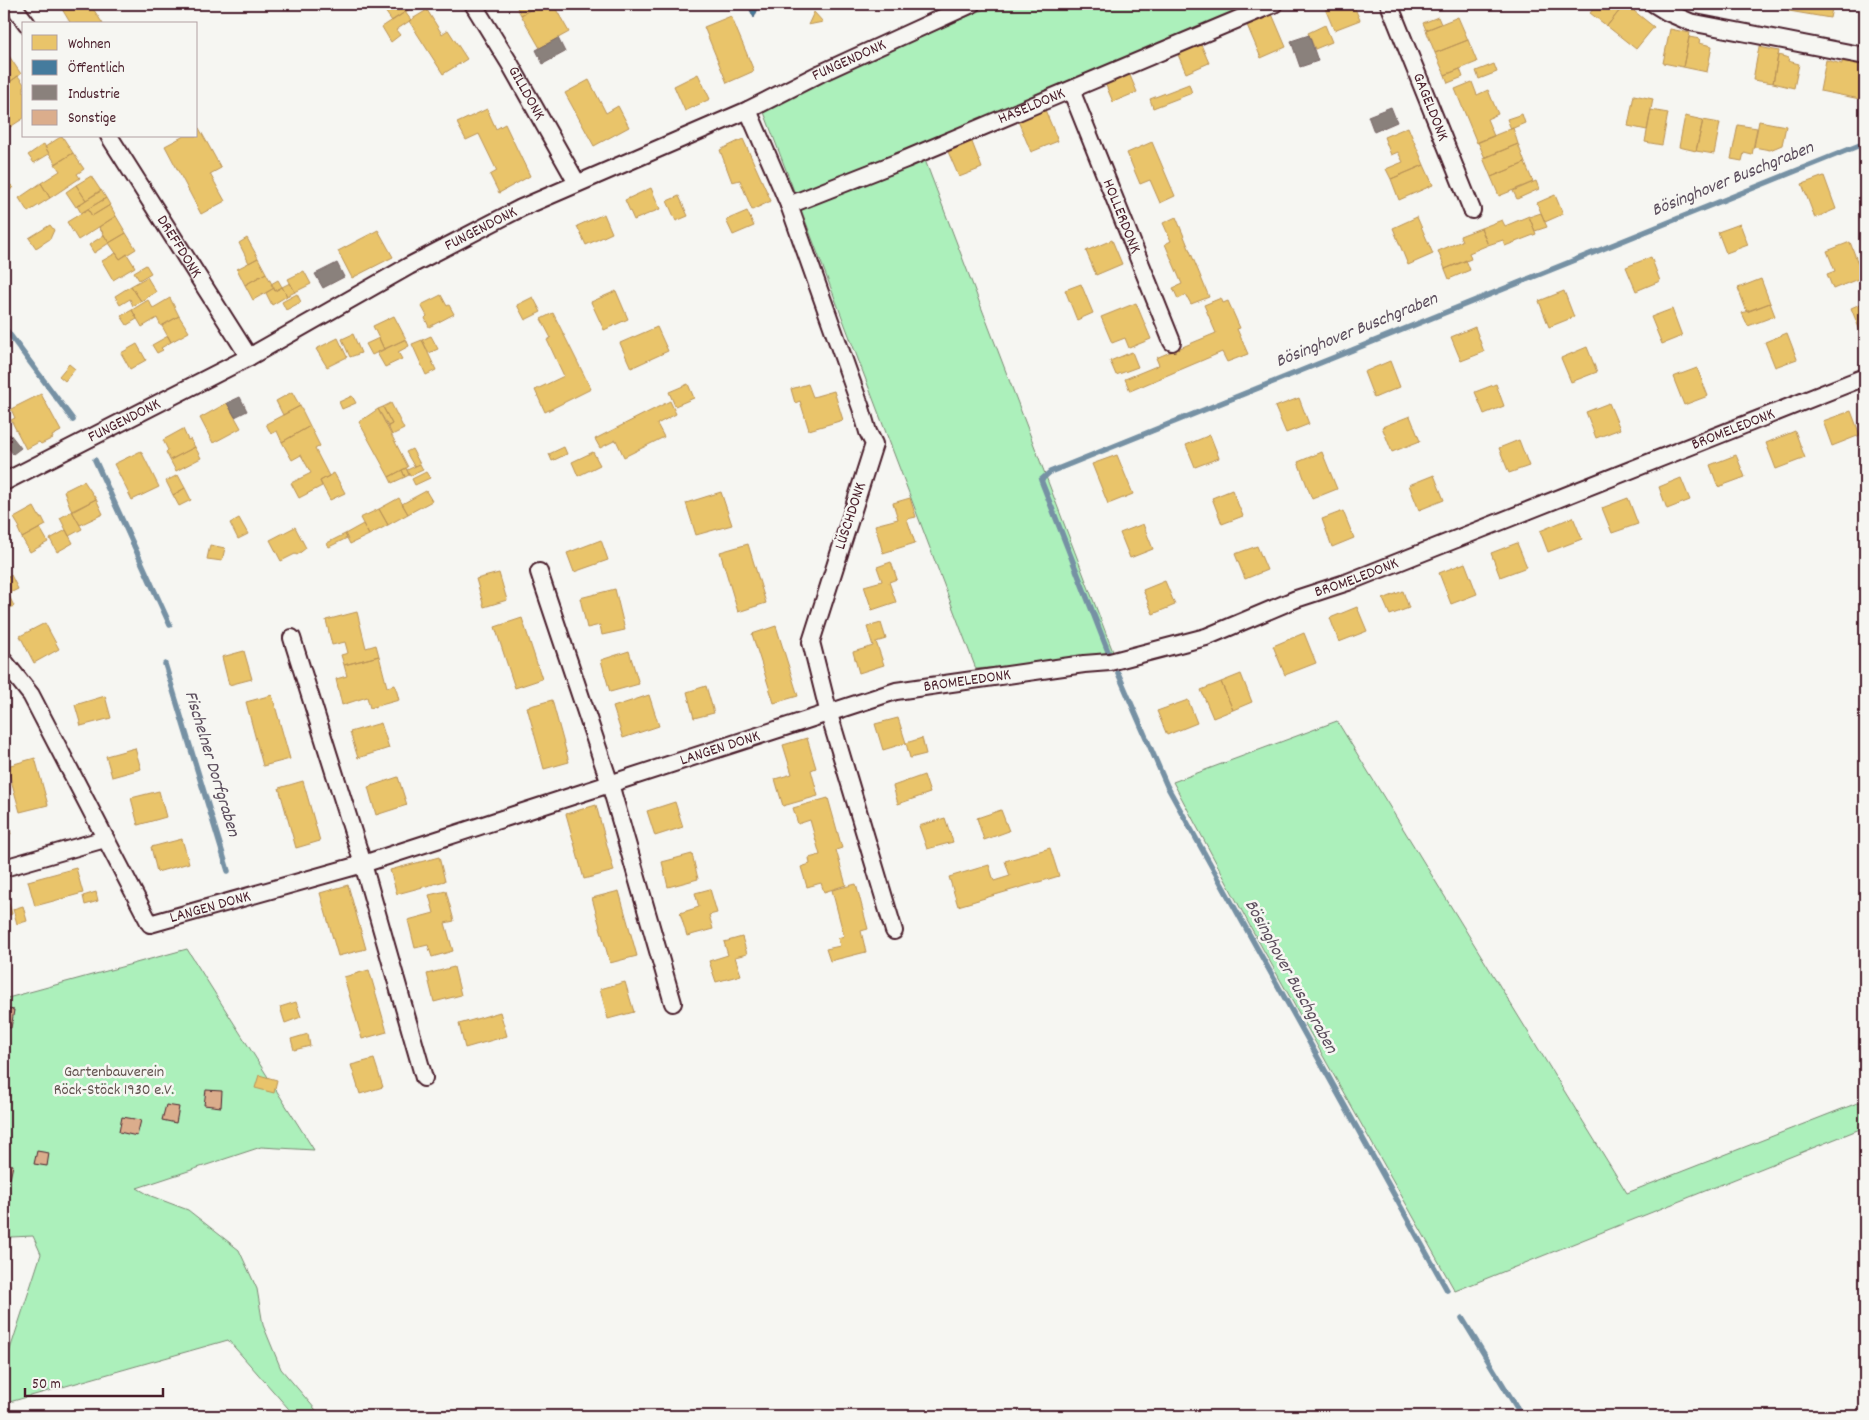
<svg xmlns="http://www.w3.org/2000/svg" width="1869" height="1420" viewBox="0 0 1869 1420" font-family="Dekko,sans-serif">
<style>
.green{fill:#acf0bb;stroke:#7b8873}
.homes{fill:#e9c46a;stroke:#b99257}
.public{fill:#457b9d;stroke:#465f7b}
.industry{fill:#8a817c;stroke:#776464}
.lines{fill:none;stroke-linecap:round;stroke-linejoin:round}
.stream{stroke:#7691a4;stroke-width:5.5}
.building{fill:#dbad8c;stroke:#4a1f2b}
.minor-casing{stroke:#4a1f2b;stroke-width:20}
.minor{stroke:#f6f6f2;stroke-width:16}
.labels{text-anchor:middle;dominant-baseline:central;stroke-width:5;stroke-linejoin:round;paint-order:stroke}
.street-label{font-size:16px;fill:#4a1f2b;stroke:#f6f6f2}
.park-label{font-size:16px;fill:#62534f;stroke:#f6f6f2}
.water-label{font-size:18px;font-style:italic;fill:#5c4e5d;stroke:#f6f6f2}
</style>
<rect width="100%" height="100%" fill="#f6f6f2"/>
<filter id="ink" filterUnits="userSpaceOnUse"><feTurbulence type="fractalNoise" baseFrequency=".02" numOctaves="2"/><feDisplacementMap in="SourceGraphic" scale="10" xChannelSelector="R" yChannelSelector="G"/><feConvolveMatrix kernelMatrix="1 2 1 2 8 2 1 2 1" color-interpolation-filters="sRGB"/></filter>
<g filter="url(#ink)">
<path class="green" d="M996,4H1260L920,147L1115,657L976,669L762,107Z
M1337,721L1627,1193L1865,1100V1127L1455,1291L1250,926L1173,782Z
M187,949L314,1150L261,1147L137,1188L151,1196L188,1210L239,1250L257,1289L263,1325L281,1369L321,1416H295L228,1340L6,1403L4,1412V1368L41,1254L33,1236L11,1237L4,1248V999Z"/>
<path class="homes" d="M59,4H90L103,24H71Z
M380,4H417L392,21Z
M515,4H540L521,15Z
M541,4H553L569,32L540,48L521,15Z
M1326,4H1353L1360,20L1334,30L1324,6Z
M1597,4H1625L1607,26L1590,13Z
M1625,4H1633L1637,7L1634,11L1654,27L1636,49L1607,26Z
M1790,4H1833L1830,18L1789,11Z
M427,10L442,34L448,30L467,59L443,74L409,21Z
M405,12L411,20L396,30L400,35L391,42L382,27Z
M814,12L823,22L808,25Z
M1272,14L1286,47L1261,58L1247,25Z
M731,16L754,71L727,83L704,27Z
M1438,17L1441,24L1426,30L1423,23Z
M1458,17L1468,40L1435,53L1426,30Z
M1325,25L1332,42L1315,49L1308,33Z
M1670,29L1690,33L1683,67L1663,63Z
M1689,37L1700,39L1699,43L1712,46L1707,72L1683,67Z
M1199,40L1209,63L1186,73L1176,50Z
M1468,40L1477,62L1445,75L1435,53Z
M1759,47L1779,51L1773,83L1753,80Z
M1778,55L1789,58L1788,61L1799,64L1794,88L1773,83Z
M9,56L21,74L4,86V60Z
M1826,60L1842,64V60L1865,65V100L1820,91Z
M1494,64L1497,72L1479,79L1476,71Z
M1460,69L1463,77L1448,83L1445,75Z
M1128,71L1137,92L1113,102L1104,81Z
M698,74L710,99L685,111L674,86Z
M18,76L24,84V118L7,129L4,123V86Z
M589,80L606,113L618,106L629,127L594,146L565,93Z
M1472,82L1477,95L1488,90L1498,114L1487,119L1494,136L1477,143L1455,89Z
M1189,84L1192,93L1153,108L1150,99Z
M1634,95L1653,99L1647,130L1628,126Z
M1043,105L1058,141L1031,152L1016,116Z
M487,109L496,129L505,124L530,176L499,193L490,175L497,171L479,134L466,140L457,123Z
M1651,110L1668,113L1662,145L1645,142Z
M1522,114L1525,123L1511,129L1507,119Z
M1685,116L1703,120L1696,151L1679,147Z
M1703,120L1720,123L1714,154L1696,151Z
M1759,121L1786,126L1782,145L1770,150L1754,147Z
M1738,125L1757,128L1752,155L1744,153L1742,161L1731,159Z
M1408,127L1424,165L1391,179L1386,169L1403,162L1398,152L1391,155L1384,137Z
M199,128L221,168L210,174L225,201L201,214L165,146L184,136H196V130Z
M1513,128L1518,144L1485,158L1478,142Z
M62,136L73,153L56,164L45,147Z
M970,137L982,168L959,177L946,147Z
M743,139L771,201L752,210L740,180L732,182L720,150Z
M1152,142L1175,196L1160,203L1150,180L1140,184L1127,153Z
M44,144L49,154L34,163L28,155Z
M1518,144L1525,163L1491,177L1483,158Z
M73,153L84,169L77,174L80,178L50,198L41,183L60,171L55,164Z
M1525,163L1533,182L1499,196L1491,177Z
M1424,165L1433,185L1399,200L1391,179Z
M91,176L101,191L86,200L76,185Z
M1824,176L1836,209L1815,218L1802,184Z
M1536,181L1539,189L1517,199L1513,191Z
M7,182L13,187L5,196L4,186Z
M41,183L50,198L28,212L19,198Z
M76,185L86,200L76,207L66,192Z
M651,188L660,209L634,220L625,200Z
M101,190L106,198L81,213L77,206Z
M1555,195L1563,214L1545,222L1537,203Z
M679,196L688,216L676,221L667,201Z
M106,198L110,205L92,216L88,209Z
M110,205L116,216L78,240L67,222L88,209L92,216Z
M747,211L754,226L733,235L726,220Z
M1541,213L1547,227L1535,231L1529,217Z
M604,214L612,233L586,245L577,226Z
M116,216L126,233L109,243L99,227Z
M1529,216L1536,234L1505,246L1503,240L1488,245L1481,228L1502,220L1505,226Z
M1176,217L1209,297L1191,304L1186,295L1178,299L1173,288L1182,284L1165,244L1171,241L1163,223Z
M1417,217L1433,254L1408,265L1393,228Z
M1740,224L1748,245L1726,253L1718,232Z
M50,225L54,230L50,239L36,248L29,238Z
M99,227L109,243L94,253L89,245L104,235Z
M1481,228L1488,245L1469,253L1471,259L1445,269L1438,251L1462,241L1460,236Z
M378,230L393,257L352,278L338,251Z
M126,233L136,249L120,259L109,243Z
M247,238L258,258L249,263L239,243Z
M1112,240L1122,264L1096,275L1086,251Z
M1850,242L1863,277L1833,289L1827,274L1835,271L1827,251Z
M116,253L120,259L127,254L135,267L113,280L102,261Z
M1651,257L1660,281L1636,291L1626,267Z
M258,258L266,273L245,285L237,269Z
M1466,260L1470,270L1449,279L1445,269Z
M146,265L151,273L139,280L134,272Z
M304,271L311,284L295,292L288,279Z
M266,273L274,288L253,300L245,285Z
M147,277L156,292L141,301L131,286Z
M1761,279L1770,303L1747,312L1738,288Z
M278,280L282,287L275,291L271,284Z
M290,283L295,292L287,296L282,287Z
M1081,284L1093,313L1077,320L1065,290Z
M131,286L141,301L133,306L130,299L120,305L115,296Z
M282,287L287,296L272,305L266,293L274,288L275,291Z
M616,291L628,319L604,330L591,302Z
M1564,291L1574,317L1549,327L1539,301Z
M297,294L301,302L286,310L282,302Z
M441,295L447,306L449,305L454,314L429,327L425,318L427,316L421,305Z
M533,297L541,312L525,320L517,305Z
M170,298L179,316L161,326L157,318L142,327L132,310L148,300L153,308Z
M1221,298L1223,303L1228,301L1240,328L1237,329L1248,354L1227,362L1222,352L1130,391L1125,379L1159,365L1156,358L1216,333L1204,305Z
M1865,302V332L1861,333L1851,308Z
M1136,303L1151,339L1129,348L1125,338L1112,343L1101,317Z
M1770,303L1775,316L1748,326L1742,313Z
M1672,309L1682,336L1662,344L1651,317Z
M132,310L137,319L127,325L121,316Z
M553,313L591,389L545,412L535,390L564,376L547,340L551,338L541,319Z
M179,316L189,332L171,342L162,326Z
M394,316L406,339L384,349L373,326Z
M657,327L668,351L631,368L620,343Z
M1475,327L1484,352L1461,361L1451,337Z
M1787,333L1797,359L1775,367L1765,342Z
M353,334L361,353L350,357L342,339Z
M168,336L171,342L161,348L163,350L157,353L152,345Z
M431,336L438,349L429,353L422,340Z
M338,338L347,357L327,367L316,349Z
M379,338L384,349L372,355L366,344Z
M406,339L409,346L398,352L402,359L385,367L377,353Z
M422,340L436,370L426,375L412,344Z
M137,344L146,360L130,369L121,353Z
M1587,347L1597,372L1571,382L1561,358Z
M1132,352L1138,367L1116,375L1110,361Z
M1390,361L1400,387L1374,398L1364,372Z
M69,364L75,369L65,381L59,376Z
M1697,368L1708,396L1684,405L1673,377Z
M688,384L694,398L675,406L669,392Z
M808,384L813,397L834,391L843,420L809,430L800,401L795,403L791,389Z
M1496,384L1504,406L1484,414L1475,392Z
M292,392L300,406L283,415L276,401Z
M41,394L61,431L52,436L53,438L41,444L39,442L26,449L11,420L15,418L11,409Z
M352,396L356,403L342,409L339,402Z
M1299,398L1309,424L1286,433L1275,407Z
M670,401L676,414L657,424L664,437L624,457L616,440L600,448L595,439Z
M227,403L241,428L213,443L200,418Z
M391,403L404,429L392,435L388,426L392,424L383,407Z
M1609,403L1620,429L1596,438L1586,412Z
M300,406L310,426L282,442L277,431L271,434L266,424Z
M383,407L392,424L388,426L378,409Z
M378,409L408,467L389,477L359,422Z
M1851,411L1860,435L1832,446L1823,421Z
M1410,416L1420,441L1392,452L1382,427Z
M310,426L320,446L315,449L329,476L320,481L322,486L299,498L291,483L311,473L301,455L292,460L282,442Z
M183,429L188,440L190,439L195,447L170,460L166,452L168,450L163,440Z
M1795,431L1805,458L1776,469L1766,443Z
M1210,435L1219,458L1195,467L1186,445Z
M1519,440L1529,466L1509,473L1499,448Z
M195,447L201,458L176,471L170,460Z
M564,447L567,454L552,461L549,454Z
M412,449L420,464L414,466L406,452Z
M141,451L159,487L132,500L114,464Z
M593,452L600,465L578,476L572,462Z
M1322,452L1337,489L1312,499L1298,462Z
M1117,455L1133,494L1108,504L1092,464Z
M1736,455L1745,477L1718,487L1710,465Z
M420,464L423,470L410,476L407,470Z
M406,468L409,475L405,477L402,470Z
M402,470L405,477L392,483L389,477Z
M426,472L430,478L415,485L412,479Z
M334,473L345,493L330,500L320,481Z
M178,475L185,488L173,495L166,481Z
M1434,475L1444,500L1419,510L1409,485Z
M1681,478L1690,500L1667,509L1659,487Z
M84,481L96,499L72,512L64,491Z
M185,488L191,500L179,506L173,495Z
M1232,490L1243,516L1222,524L1212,498Z
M426,491L432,501L408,514L402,504Z
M721,492L732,525L696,535L686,503Z
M399,498L408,514L388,525L379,509Z
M910,498L916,517L907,519L915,543L883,553L875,525L898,519L893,503Z
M1628,498L1638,524L1612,533L1602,508Z
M96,499L103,514L80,525L72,511Z
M34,507L40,518L42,517L46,525L22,538L18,529L20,528L14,518Z
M379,509L388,525L369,535L360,518Z
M72,511L82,529L69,536L60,518Z
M1343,511L1354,538L1332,547L1322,519Z
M1573,517L1582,539L1548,552L1540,531Z
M239,518L248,534L238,539L230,523Z
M363,524L369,535L350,544L345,534Z
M1143,524L1153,549L1130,558L1120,533Z
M295,527L306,548L297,555L295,554L281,561L270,540Z
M40,528L48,542L30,552L22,538Z
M66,530L73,543L57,552L50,539Z
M345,534L347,538L329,547L327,543Z
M601,540L608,560L574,572L567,553Z
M1517,543L1527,567L1500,577L1491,553Z
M748,544L766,603L738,612L720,552Z
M210,545L225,548L222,561L207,559Z
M1257,546L1267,570L1245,579L1235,554Z
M891,562L897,579L889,582L896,602L872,610L864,586L882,581L877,567Z
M1465,563L1477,594L1451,604L1439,573Z
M499,573L507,600L484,607L476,579Z
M11,575L18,589L4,596V579Z
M1165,581L1175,605L1153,614L1143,590Z
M615,589L625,630L602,635L600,625L587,628L580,598Z
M1403,591L1409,608L1390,615L1383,599Z
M8,594L14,606L4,611V596Z
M1357,607L1367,631L1339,642L1330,618Z
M357,612L366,648L376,645L379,656L344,665L341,655L348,653L345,642L332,645L326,620Z
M522,618L542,679L515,688L495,627Z
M45,623L59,649L34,663L20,636Z
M881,623L886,639L876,642L884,665L859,673L853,652L873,646L867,627Z
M776,626L798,696L774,703L752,634Z
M1304,633L1316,663L1285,675L1273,646Z
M244,651L252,679L229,685L222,657Z
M629,651L639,684L610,692L601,660Z
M379,656L387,687L395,685L399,700L370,708L367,697L342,705L336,679L347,676L344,665Z
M1241,674L1252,702L1233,710L1221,682Z
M1221,682L1233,710L1213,718L1201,690Z
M706,686L714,713L694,718L687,692Z
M272,695L290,759L263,766L246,702Z
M649,695L659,726L623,738L613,707Z
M105,696L111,718L81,726L75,705Z
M552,700L569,762L544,769L527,707Z
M1188,700L1197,723L1167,735L1157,711Z
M898,718L906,743L883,750L875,724Z
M381,723L389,748L358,758L350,732Z
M807,738L816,768L811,770L818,796L783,806L775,779L792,774L783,745Z
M922,738L926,754L910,758L906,743Z
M135,748L141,769L112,777L106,756Z
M35,758L48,805L20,812L7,766Z
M924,775L930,793L898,804L893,786Z
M398,777L407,805L376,815L368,787Z
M303,781L320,841L296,848L279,788Z
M159,791L166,817L138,825L131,798Z
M828,798L842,848L836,850L846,885L824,892L821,883L807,887L801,867L810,864L809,858L820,855L810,820L798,824L793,808Z
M675,802L683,827L655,836L647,811Z
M596,805L614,871L584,879L566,814Z
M1001,810L1009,831L984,840L977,818Z
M4,813L11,834L4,836Z
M945,818L953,842L927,849L919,826Z
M182,839L189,863L157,872L151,847Z
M1050,848L1059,876L958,906L949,877L989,865L994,881L1010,876L1005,861Z
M692,854L698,879L668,887L662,862Z
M439,857L445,881L397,894L390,870Z
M76,868L83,893L35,906L28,881Z
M856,884L868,929L861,931L866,952L830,961L826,949L840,946L838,938L844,936L832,890Z
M348,885L366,949L338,956L320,893Z
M4,886L12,914L4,917Z
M710,889L717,913L709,915L713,929L687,936L680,913L699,907L695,893Z
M446,891L454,921L445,923L453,951L432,957L428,945L415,948L408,920L434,913L429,895Z
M619,891L637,956L610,963L592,898Z
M96,892L98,901L85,905L83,896Z
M23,906L27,921L17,924L13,909Z
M742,937L747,954L735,957L741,975L716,982L709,961L728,955L724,942Z
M454,967L461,995L434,1002L427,974Z
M369,970L387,1032L362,1039L344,977Z
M625,982L634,1012L608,1019L600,989Z
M296,1002L301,1017L285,1023L280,1007Z
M500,1012L507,1036L465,1048L459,1024Z
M308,1034L310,1046L294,1050L291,1039Z
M374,1059L383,1087L360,1094L351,1065Z
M259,1075L277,1080L274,1093L255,1088Z"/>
<path class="public" d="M747,4H760L754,18Z"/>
<path class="industry" d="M1309,35L1318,61L1300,67L1291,41Z
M558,38L565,52L543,64L536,50Z
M1391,107L1397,122L1374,132L1368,116Z
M337,263L344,277L323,288L315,274Z
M240,397L247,411L235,417L227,403Z
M10,434L21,448L13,454L4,442V439Z"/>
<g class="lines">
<path class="stream" d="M4,327L73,420
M95,460L170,625
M1111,659L1041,480L1050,472L1865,143
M165,664L228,871
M1118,673L1167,786L1447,1290
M4,1095L6,1097
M1462,1318L1522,1416"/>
</g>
<path class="building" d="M4,1008L14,1010L11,1028L4,1027Z
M206,1090L222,1091L221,1107L204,1105Z
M166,1105L179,1107L176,1123L162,1120Z
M122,1117L141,1120L137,1136L119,1132Z
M37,1151L49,1153L47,1166L34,1164Z
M4,1163L13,1165L10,1179L4,1178Z"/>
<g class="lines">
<g class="minor-casing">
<g id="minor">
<path d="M12,4L27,24"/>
<path id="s1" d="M473,4L510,64L577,183"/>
<path id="s2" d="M1389,4L1472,210"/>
<path d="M1654,4L1667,12L1690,22L1865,56"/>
<path id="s3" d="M1071,90L1172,342"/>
<path d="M748,110L789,205L861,408L868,432L874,444L811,642L829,714L894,931"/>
<path id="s4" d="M109,136L249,357"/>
<path id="s5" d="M789,205L906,159L1274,4"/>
<path id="s6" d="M4,482L249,357L409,266L521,208L748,110L821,73L972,4"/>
<path d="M539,572L610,784L673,1003"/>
<path d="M292,638L363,864L424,1078"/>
<path id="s7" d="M4,661L31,695L150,924L363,864L896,691L1084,664L1110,662L1206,637L1296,599L1348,582L1865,377"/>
<path d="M4,868L105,839"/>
</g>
</g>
<use href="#minor" class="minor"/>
</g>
</g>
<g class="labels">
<g class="street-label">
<text stroke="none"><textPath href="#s6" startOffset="945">FUNGENDONK</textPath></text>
<text stroke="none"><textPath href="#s1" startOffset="104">GILLDONK</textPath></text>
<text stroke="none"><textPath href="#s5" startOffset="262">HASELDONK</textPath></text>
<text stroke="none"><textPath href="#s2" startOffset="111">GAGELDONK</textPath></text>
<text stroke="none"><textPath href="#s3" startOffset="136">HOLLERDONK</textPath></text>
<text stroke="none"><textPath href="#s6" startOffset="540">FUNGENDONK</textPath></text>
<text stroke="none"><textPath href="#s4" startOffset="131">DREFFDONK</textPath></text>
<text stroke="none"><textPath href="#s6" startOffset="135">FUNGENDONK</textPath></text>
<text stroke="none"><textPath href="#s7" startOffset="1965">BROMELEDONK</textPath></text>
<text transform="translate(851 516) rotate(-72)">LÜSCHDONK</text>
<text stroke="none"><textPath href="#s7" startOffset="1560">BROMELEDONK</textPath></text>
<text stroke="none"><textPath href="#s7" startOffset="1155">BROMELEDONK</textPath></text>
<text stroke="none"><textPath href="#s7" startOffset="898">LANGEN DONK</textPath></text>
<text stroke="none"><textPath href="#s7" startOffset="364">LANGEN DONK</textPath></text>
</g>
<g class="park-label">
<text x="114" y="1072">Gartenbauverein<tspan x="114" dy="18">Röck-Stöck 1930 e.V.</tspan></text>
</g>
<g class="water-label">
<text transform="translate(1733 180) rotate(-22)">Bösinghover Buschgraben</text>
<text transform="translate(1357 331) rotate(-22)">Bösinghover Buschgraben</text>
<text transform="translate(211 764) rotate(73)">Fischelner Dorfgraben</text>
<text transform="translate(1290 977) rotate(61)">Bösinghover Buschgraben</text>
</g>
</g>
<rect width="1869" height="1420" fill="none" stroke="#f6f6f2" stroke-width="20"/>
<rect x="10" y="10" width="1849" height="1400" fill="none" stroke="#4a1f2b" stroke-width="2" filter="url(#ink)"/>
<rect x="22" y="22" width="175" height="115" fill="#f6f6f2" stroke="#b1a0a2"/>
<rect x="32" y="35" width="25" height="15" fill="#e9c46a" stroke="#b1a0a2"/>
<text x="68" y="48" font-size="15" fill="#4a1f2b">Wohnen</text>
<rect x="32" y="60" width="25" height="15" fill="#457b9d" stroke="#b1a0a2"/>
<text x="68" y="72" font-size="15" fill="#4a1f2b">Öffentlich</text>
<rect x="32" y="85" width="25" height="15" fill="#8a817c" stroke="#b1a0a2"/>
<text x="68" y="98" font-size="15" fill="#4a1f2b">Industrie</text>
<rect x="32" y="110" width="25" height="15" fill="#dbad8c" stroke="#b1a0a2"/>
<text x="68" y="122" font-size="15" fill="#4a1f2b">Sonstige</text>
<path d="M25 1388v8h138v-8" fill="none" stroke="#4a1f2b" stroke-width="2.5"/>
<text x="32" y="1388" font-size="15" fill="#4a1f2b" stroke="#f6f6f2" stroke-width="4" paint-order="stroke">50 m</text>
</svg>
